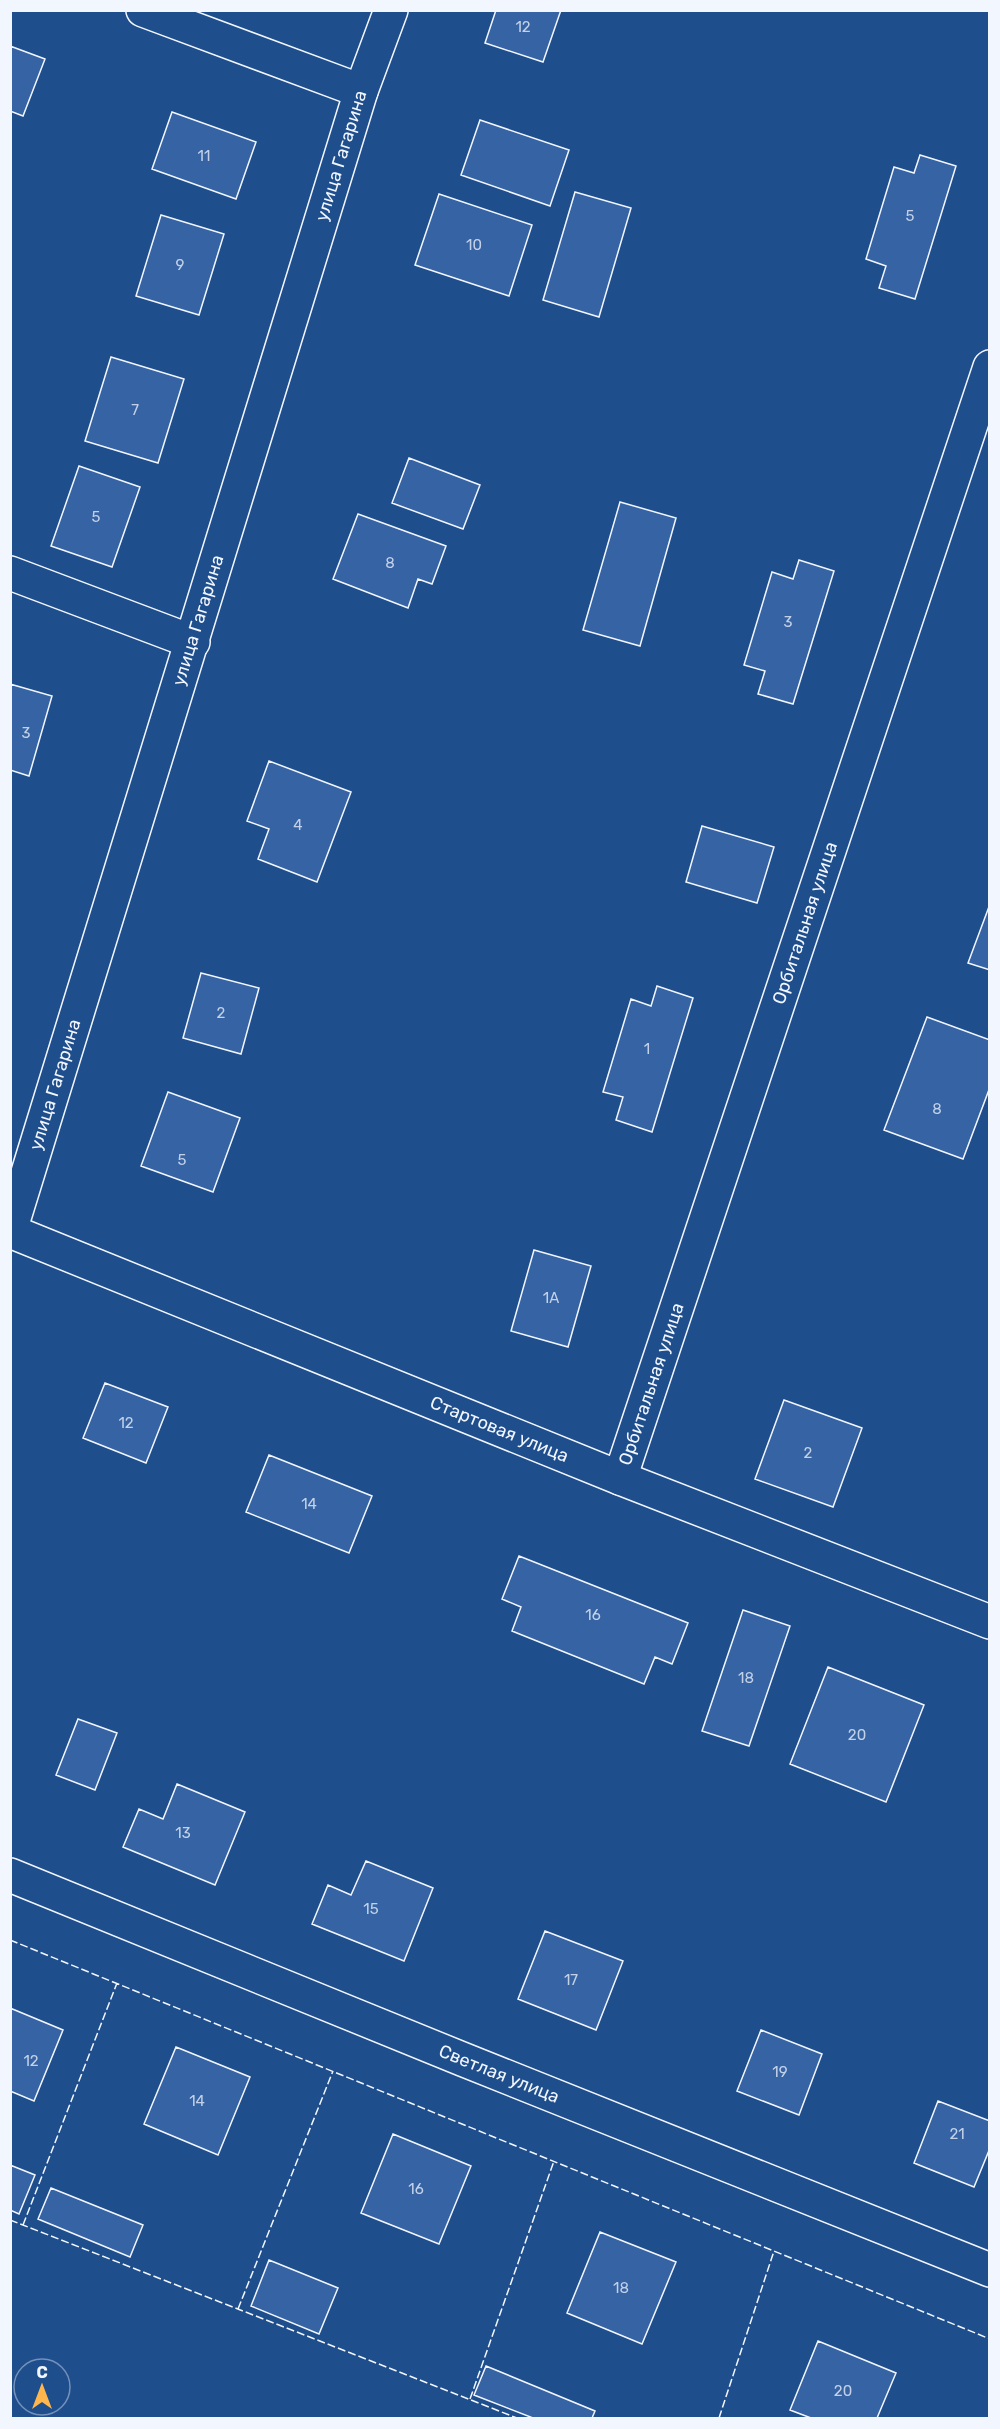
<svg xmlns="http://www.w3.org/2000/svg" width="1000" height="2429" viewBox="0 0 1000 2429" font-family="Rubik,sans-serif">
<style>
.building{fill:#3563a3;stroke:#f2f6ff;stroke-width:1.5}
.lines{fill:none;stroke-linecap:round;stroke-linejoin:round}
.minor-casing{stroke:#f2f6ff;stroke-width:36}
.minor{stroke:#1f4e8c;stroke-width:33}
.fence{stroke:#f2f6ff;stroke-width:1.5;stroke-dasharray:8 3;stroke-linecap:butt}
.labels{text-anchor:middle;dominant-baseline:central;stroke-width:4.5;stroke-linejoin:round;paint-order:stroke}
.number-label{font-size:15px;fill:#c3d1e8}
.street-label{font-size:18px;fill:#f2f6ff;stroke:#1f4e8c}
</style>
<rect width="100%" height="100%" fill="#1f4e8c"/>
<path class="building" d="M496,10H561L543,62L485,43Z
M10,46L45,59L23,116L10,111Z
M172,112L256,142L236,199L152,169Z
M480,120L569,150L550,206L461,175Z
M920,155L956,166L915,299L879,288L886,266L866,259L894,167L914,173Z
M575,192L631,208L599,317L543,300Z
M439,194L532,225L509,296L415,265Z
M161,215L224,234L199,315L136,296Z
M111,357L184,379L158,463L85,441Z
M409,458L480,485L463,529L392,503Z
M79,466L140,487L112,567L51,546Z
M620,502L676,518L640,646L583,630Z
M358,514L446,546L432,584L418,579L408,608L333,579Z
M799,560L834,571L793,704L758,694L765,671L744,665L772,572L793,579Z
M10,684L52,696L29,776L10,770Z
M269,761L351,792L317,882L258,859L269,829L247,821Z
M702,826L774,847L757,903L686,882Z
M990,904V970L968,963Z
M201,973L259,988L241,1054L183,1038Z
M657,986L693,998L652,1132L616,1120L623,1097L603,1092L631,999L651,1006Z
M927,1017L990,1040V1087L963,1159L884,1130Z
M168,1092L240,1118L213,1192L141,1166Z
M534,1250L591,1266L568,1347L511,1331Z
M105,1383L168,1407L146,1463L83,1438Z
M784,1400L862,1428L833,1507L755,1479Z
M269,1455L372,1496L349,1553L246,1512Z
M519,1556L688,1623L672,1664L655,1657L644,1684L512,1631L521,1607L502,1599Z
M743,1610L790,1626L749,1746L702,1731Z
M828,1667L924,1705L886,1802L790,1764Z
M78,1719L117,1733L95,1790L56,1775Z
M177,1784L245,1812L215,1885L123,1847L139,1809L163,1819Z
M366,1861L433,1888L404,1961L312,1924L328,1885L351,1895Z
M545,1931L623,1961L596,2030L518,1999Z
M10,2008L63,2030L34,2101L10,2091Z
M761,2030L822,2054L799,2115L737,2091Z
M176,2047L250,2077L218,2155L144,2124Z
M938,2101L990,2121V2148L974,2187L914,2163Z
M393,2134L471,2166L439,2244L361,2213Z
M10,2165L35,2175L19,2214L10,2210Z
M51,2188L143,2225L130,2257L38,2219Z
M600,2232L676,2262L642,2344L567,2313Z
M269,2260L338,2288L319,2334L251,2306Z
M818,2341L896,2373L877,2418H811L790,2410Z
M486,2366L595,2411L592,2418H533L474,2395Z"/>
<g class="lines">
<g class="minor-casing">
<g id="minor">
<path d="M143,10L361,91"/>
<path d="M10,573L193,642"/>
<path id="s1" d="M10,1231L361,91L391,10"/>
<path id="s2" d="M10,1231L620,1478L990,1622"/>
<path id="s3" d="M620,1478L990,367"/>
<path id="s4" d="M10,1875L462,2059L990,2270"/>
</g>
</g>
<use href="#minor" class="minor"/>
<path class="fence" d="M10,1940L990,2339
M10,2220L517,2418
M23,2225L117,1983
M238,2309L333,2071
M470,2399L554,2161
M719,2418L774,2251"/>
</g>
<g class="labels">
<g class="number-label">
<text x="523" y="27">12</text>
<text x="204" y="156">11</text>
<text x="910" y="216">5</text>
<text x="474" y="245">10</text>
<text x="180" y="265">9</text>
<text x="135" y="410">7</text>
<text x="96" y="517">5</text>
<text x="390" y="563">8</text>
<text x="788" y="622">3</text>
<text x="26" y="733">3</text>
<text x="298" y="825">4</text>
<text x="221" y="1013">2</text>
<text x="647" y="1049">1</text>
<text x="937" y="1109">8</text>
<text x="182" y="1160">5</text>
<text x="551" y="1298">1А</text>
<text x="126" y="1423">12</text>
<text x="808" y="1453">2</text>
<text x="309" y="1504">14</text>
<text x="593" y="1615">16</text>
<text x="746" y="1678">18</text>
<text x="857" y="1735">20</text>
<text x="183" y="1833">13</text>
<text x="371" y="1909">15</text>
<text x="571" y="1980">17</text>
<text x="31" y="2061">12</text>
<text x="780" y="2072">19</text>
<text x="197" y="2101">14</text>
<text x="957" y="2134">21</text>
<text x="416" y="2189">16</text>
<text x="621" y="2288">18</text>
<text x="843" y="2391">20</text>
</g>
<g class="street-label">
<text stroke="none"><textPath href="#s1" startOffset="1125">улица Гагарина</textPath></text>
<text stroke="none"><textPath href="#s1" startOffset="639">улица Гагарина</textPath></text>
<text stroke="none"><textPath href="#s3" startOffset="585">Орбитальная улица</textPath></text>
<text stroke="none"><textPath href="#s1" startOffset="153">улица Гагарина</textPath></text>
<text stroke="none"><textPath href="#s3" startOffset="99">Орбитальная улица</textPath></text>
<text stroke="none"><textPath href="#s2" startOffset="528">Стартовая улица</textPath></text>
<text stroke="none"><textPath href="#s4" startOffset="528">Светлая улица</textPath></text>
</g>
</g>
<rect width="1000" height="2429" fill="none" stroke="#f2f6ff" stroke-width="24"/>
<g transform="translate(42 2387)"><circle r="28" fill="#1f4e8c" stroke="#7391ba" stroke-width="1.5"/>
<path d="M0-4.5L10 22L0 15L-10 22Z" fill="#ffb74d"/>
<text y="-9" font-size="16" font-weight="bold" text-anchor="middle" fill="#f2f6ff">С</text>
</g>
</svg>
